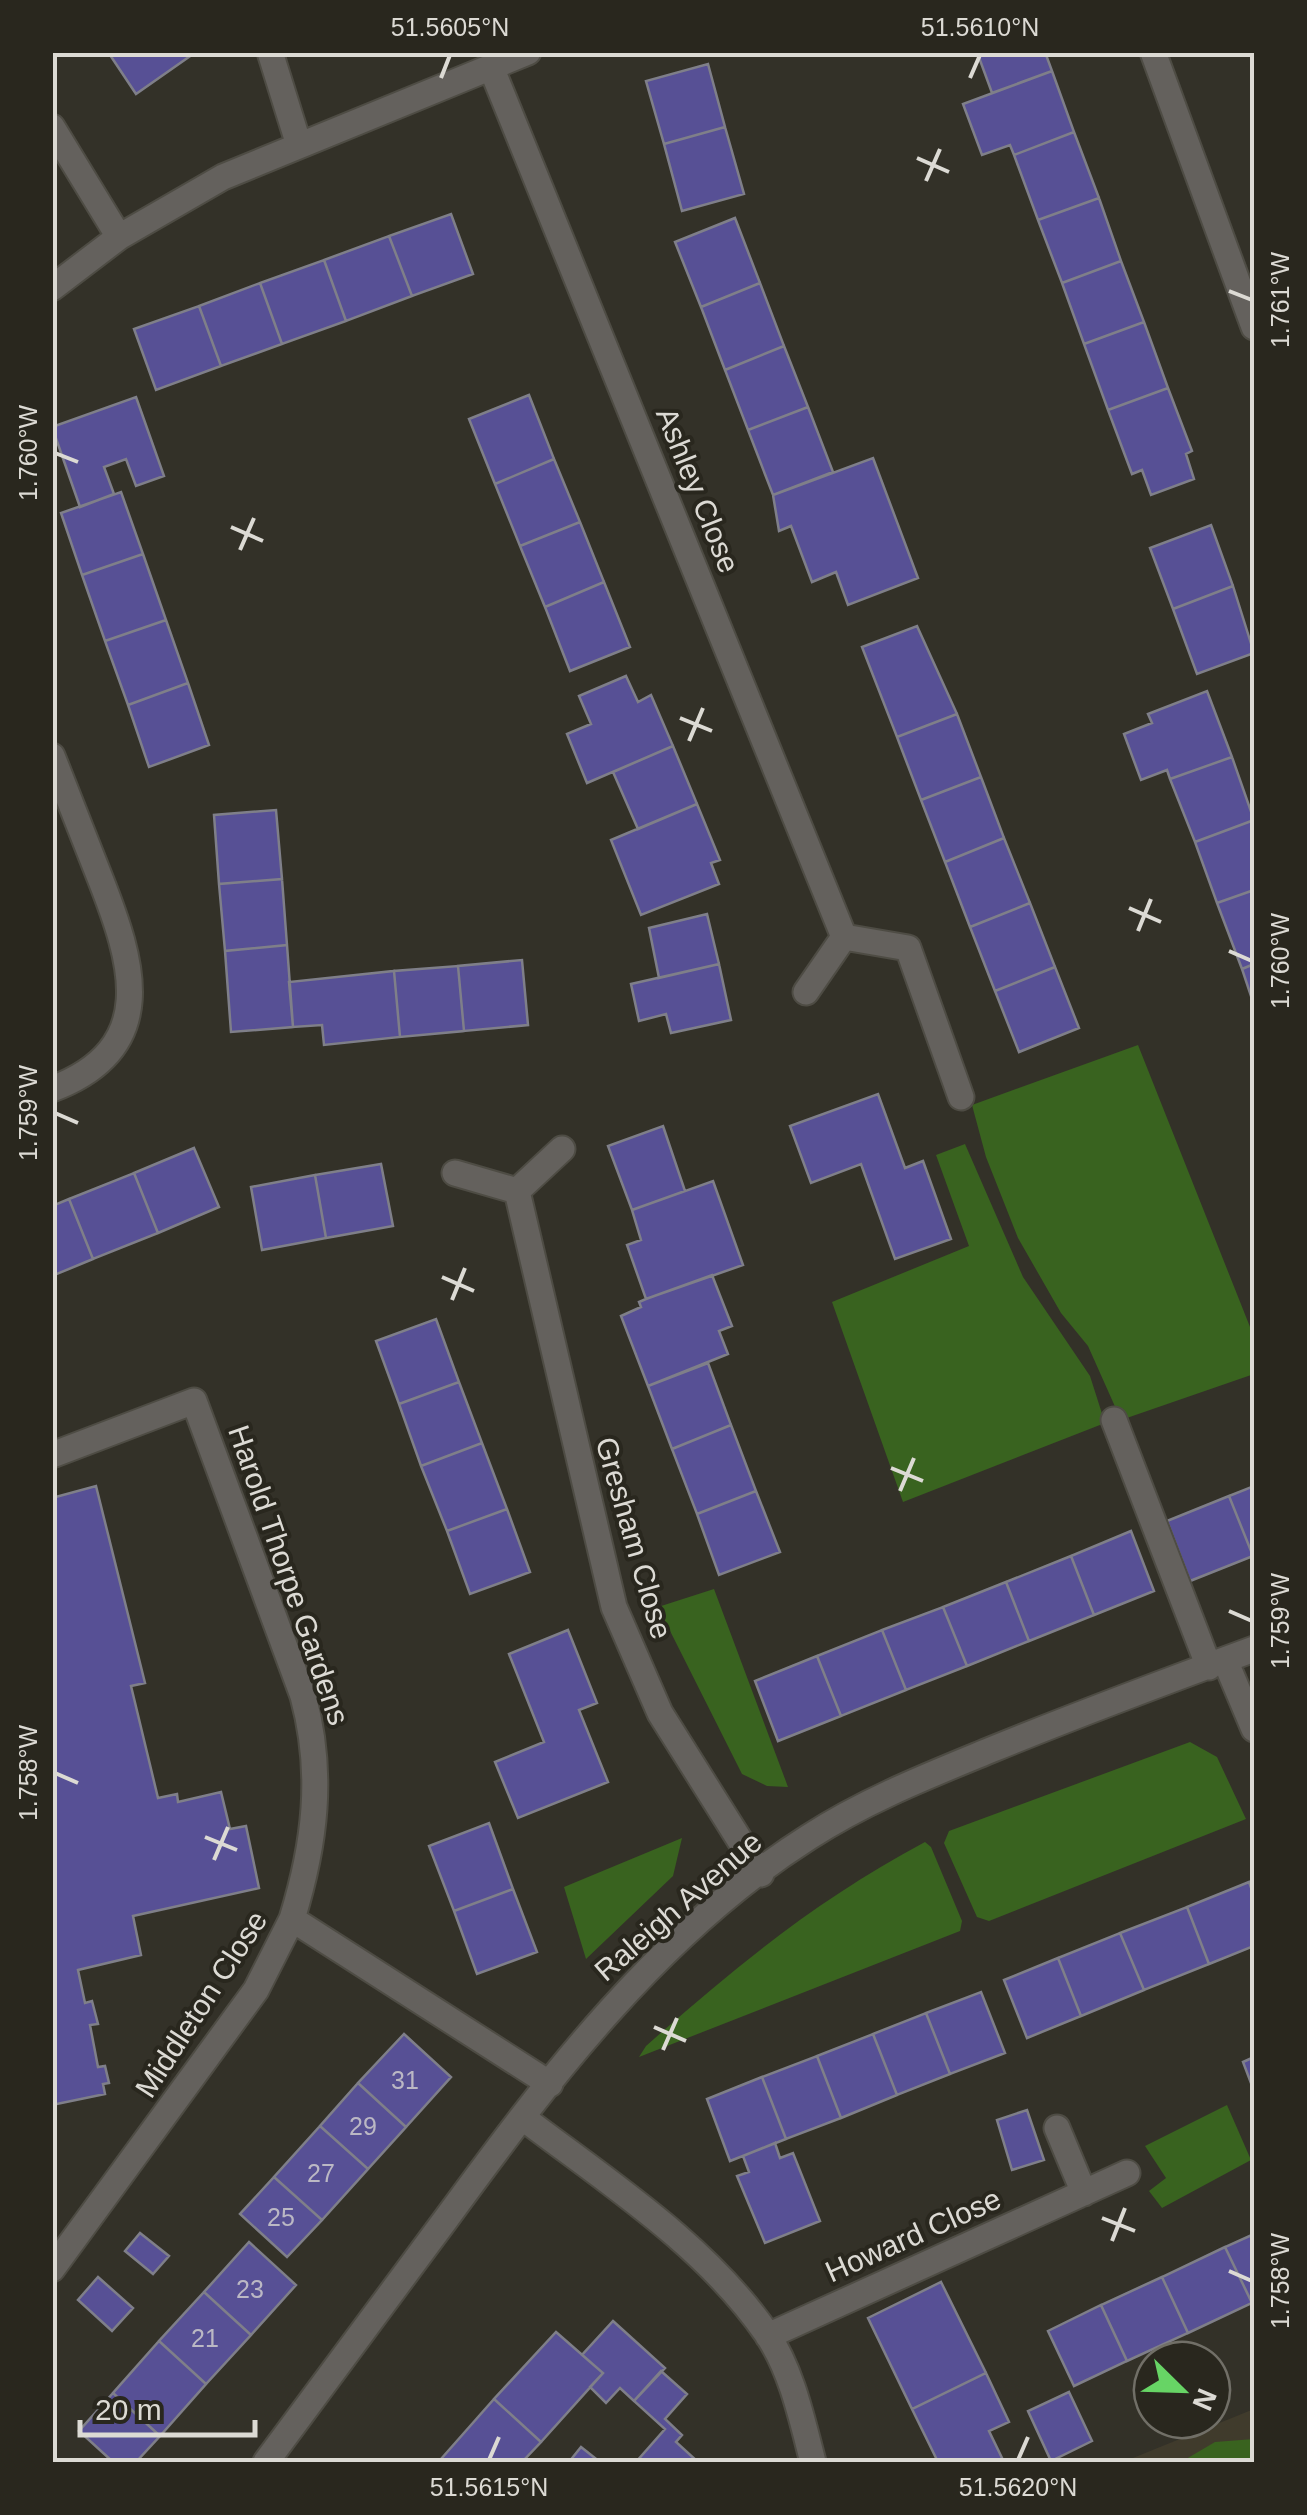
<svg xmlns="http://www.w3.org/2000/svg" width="1307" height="2515" viewBox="0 0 1307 2515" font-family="Arial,sans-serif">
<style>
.built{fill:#403b2c}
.green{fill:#39631f}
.building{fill:#575095;stroke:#7f7f89;stroke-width:2.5}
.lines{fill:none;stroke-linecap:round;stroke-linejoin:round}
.minor-casing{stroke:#4e4c44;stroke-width:29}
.minor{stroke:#64615d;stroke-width:25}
.ticks{fill:none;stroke:#dcdad4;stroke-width:4}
.labels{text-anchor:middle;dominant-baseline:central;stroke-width:8;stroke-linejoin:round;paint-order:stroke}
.number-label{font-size:25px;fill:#bbb8c4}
.street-label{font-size:30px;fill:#dcdad4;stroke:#29271e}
.neatline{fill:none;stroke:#dcdad4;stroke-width:4}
.ticks-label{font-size:25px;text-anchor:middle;fill:#dcdad4}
</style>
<rect width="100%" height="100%" fill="#333128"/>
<path class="built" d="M1254,2409V2462H1123Z"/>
<path class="green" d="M1138,1045L1254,1337V1374L1121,1420L1088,1346L1061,1313L1018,1238L986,1157L972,1105Z
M965,1144L1023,1277L1090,1376L1105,1423L903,1502L832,1302L969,1246L936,1155Z
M714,1589L788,1787L767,1786L742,1774L658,1607Z
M1190,1742L1217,1757L1246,1819L989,1921L977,1917L944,1843L949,1831Z
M682,1838L673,1876L586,1959L564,1887Z
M925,1842L931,1847L962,1921L960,1931L639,2057L646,2046C736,1966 818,1899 925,1842Z
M1227,2105L1251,2160L1162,2208L1149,2191L1166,2178L1145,2146Z
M1254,2439V2462H1181L1215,2442Z"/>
<path class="building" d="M108,52H192L193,54L136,94Z
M977,52H1045L1052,71L992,93Z
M708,64L725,127L664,144L646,81Z
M1052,71L1074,132L1014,155L1010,145L982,155L963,104Z
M725,127L744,194L682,211L664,144Z
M1074,132L1099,198L1038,220L1014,155Z
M1099,198L1121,261L1062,283L1038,220Z
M451,214L473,274L412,296L389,236Z
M735,218L760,283L701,307L675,242Z
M389,236L412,296L346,321L324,260Z
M324,260L346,321L282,344L260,283Z
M1121,261L1144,322L1084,344L1062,283Z
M260,283L282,344L221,366L199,306Z
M760,283L784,346L725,370L701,307Z
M199,306L221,366L156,390L134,329Z
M1144,322L1168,388L1108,410L1084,344Z
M784,346L808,407L748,430L725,370Z
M1168,388L1192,451L1186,454L1194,479L1151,495L1142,470L1132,474L1108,410Z
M529,395L554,459L495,484L469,419Z
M136,397L164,476L136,486L126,459L104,467L114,494L80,507L52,427Z
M808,407L833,472L773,495L748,430Z
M873,458L918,578L848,605L836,572L812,582L791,526L779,531L773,495Z
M554,459L580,522L520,546L495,484Z
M121,492L143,554L82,575L61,513Z
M580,522L604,582L545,607L520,546Z
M1211,525L1233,586L1173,609L1150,548Z
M143,554L166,620L105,641L82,575Z
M604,582L630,647L570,671L545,607Z
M1233,586L1254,653L1197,674L1173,609Z
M166,620L188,683L128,705L105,641Z
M917,626L957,714L897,737L862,647Z
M626,676L638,702L651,695L673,746L587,783L567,734L591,724L579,696Z
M188,683L209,745L149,767L128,705Z
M1207,691L1232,757L1170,779L1167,770L1141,780L1124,734L1152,723L1148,714Z
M957,714L981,777L921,800L897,737Z
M673,746L697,804L638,829L613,772Z
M1232,757L1254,820L1195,842L1170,779Z
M981,777L1004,838L945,862L921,800Z
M697,804L720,860L711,863L719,884L641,915L611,840Z
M276,810L282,879L219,884L214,815Z
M1254,820V890L1217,903L1195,842Z
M1004,838L1030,903L970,927L945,862Z
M282,879L287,945L225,951L219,884Z
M1254,890V964L1242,969L1217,903Z
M1030,903L1055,967L995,991L970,927Z
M707,914L719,964L659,978L649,928Z
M287,945L293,1027L231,1032L225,951Z
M522,960L528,1025L464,1031L458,966Z
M719,964L731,1020L671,1033L666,1014L639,1021L631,984Z
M1254,964V1005L1242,969Z
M458,966L464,1031L400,1037L394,971Z
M1055,967L1079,1028L1019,1052L995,991Z
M394,971L400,1037L324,1045L322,1025L293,1027L289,982Z
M878,1094L905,1168L923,1161L951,1239L895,1259L861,1164L811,1183L790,1126Z
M663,1126L685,1191L632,1210L608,1146Z
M194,1148L219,1207L158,1233L134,1173Z
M381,1164L393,1226L326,1238L315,1175Z
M134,1173L158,1233L93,1259L69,1199Z
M315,1175L326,1238L262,1250L251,1187Z
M713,1181L743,1265L646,1299L627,1245L641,1240L632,1210Z
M69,1199L93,1259L52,1276V1206Z
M712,1275L732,1326L719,1331L728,1354L648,1386L621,1316L641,1307L639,1302L646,1299Z
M436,1319L459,1382L399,1404L376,1341Z
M708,1363L731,1425L672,1449L648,1386Z
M459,1382L482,1443L421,1466L399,1404Z
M731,1425L756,1491L697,1514L672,1449Z
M482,1443L507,1509L447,1531L421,1466Z
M96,1486L145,1683L131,1686L158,1798L177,1794L178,1802L221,1792L230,1829L246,1826L259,1888L133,1916L141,1955L78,1970L85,2003L92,2001L98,2024L90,2025L98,2067L105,2066L109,2083L103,2084L105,2094L52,2105V1498Z
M1254,1486V1555L1253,1556L1229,1496Z
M756,1491L780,1552L719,1575L697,1514Z
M1229,1496L1253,1556L1190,1581L1167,1521Z
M507,1509L530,1572L470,1594L447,1531Z
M1131,1531L1154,1591L1094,1615L1071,1556Z
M1071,1556L1094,1615L1029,1641L1006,1582Z
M1006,1582L1029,1641L967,1666L943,1607Z
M943,1607L967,1666L906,1690L882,1630Z
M568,1630L597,1703L579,1710L608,1782L518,1818L495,1762L544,1742L509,1654Z
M882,1630L906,1690L841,1716L817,1656Z
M817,1656L841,1716L778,1741L755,1681Z
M489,1823L513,1889L454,1911L429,1846Z
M1249,1882L1254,1896V1946L1209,1964L1187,1907Z
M513,1889L537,1952L477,1974L454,1911Z
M1187,1907L1209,1964L1144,1990L1120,1933Z
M1120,1933L1144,1990L1081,2016L1058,1958Z
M1058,1958L1081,2016L1027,2038L1004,1980Z
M981,1992L1005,2053L950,2074L926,2013Z
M926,2013L950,2074L897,2095L873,2034Z
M404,2034L451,2077L406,2127L358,2083Z
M873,2034L897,2095L841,2118L817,2056Z
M817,2056L841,2118L786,2139L762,2077Z
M1254,2057V2091L1243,2062Z
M762,2077L786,2139L730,2161L707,2099Z
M358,2083L406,2127L368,2169L320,2126Z
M1027,2110L1044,2160L1012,2170L997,2120Z
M320,2126L368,2169L322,2220L274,2177Z
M775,2143L780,2158L793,2153L820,2221L765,2243L737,2176L749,2172L743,2156Z
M274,2177L322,2220L287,2257L240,2214Z
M140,2233L169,2256L153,2274L125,2251Z
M1254,2234V2301L1252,2303L1225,2247Z
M249,2242L296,2285L251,2335L204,2292Z
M1225,2247L1252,2303L1188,2333L1162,2277Z
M98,2277L133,2308L112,2331L78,2300Z
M1162,2277L1188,2333L1127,2361L1101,2305Z
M941,2282L986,2373L912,2409L868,2318Z
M204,2292L251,2335L206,2384L159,2341Z
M1101,2305L1127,2361L1074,2386L1048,2331Z
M613,2321L665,2368L634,2401L620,2388L606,2403L590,2387L603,2373L582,2355Z
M556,2332L603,2373L541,2442L494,2399Z
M159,2341L206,2384L160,2436L113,2393Z
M661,2371L687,2394L665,2419L682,2435L676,2442L698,2462H636L665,2429L634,2401Z
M986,2373L1009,2422L989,2431L1002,2458L994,2462H938L912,2409Z
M1069,2392L1092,2441L1051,2461L1028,2411Z
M113,2393L160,2436L136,2462H113L79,2431Z
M494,2399L541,2442L522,2462H445L441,2459Z
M581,2447L600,2462H569Z"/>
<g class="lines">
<g class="minor-casing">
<path id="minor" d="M270,52L298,142
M1153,52L1254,327
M491,67L844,937
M52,127L119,237
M52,288L119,237L223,177L528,52
M52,756C68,797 84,837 100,878C133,962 161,1048 52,1089
M806,992L844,937L908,948L961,1097
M455,1173L517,1191L562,1149
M517,1191L614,1607L660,1713L761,1874
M1114,1420L1209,1667
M52,1455L194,1401L303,1696C324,1773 315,1844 292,1919
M1225,1660L1254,1729
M522,2117C606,2181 706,2245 767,2334C792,2371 802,2420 813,2462
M1057,2128L1084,2193
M52,2269L256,1990L292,1919L550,2084
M768,2336L1127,2173
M266,2462C326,2381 386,2300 446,2219C549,2078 659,1932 809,1837C866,1800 930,1775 993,1749C1079,1714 1167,1681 1254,1649"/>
</g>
<use href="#minor" class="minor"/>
</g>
<path class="ticks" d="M441,78L450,55M970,78L980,55M917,158L949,172M926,181L940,149M1229,291L1252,300M55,453L78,462M231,527L263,541M240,550L254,518M680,718L712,731M689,741L703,708M1129,908L1161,922M1138,931L1151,899M1229,951L1252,961M55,1113L78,1123M442,1277L474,1291M452,1300L465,1268M891,1468L923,1481M900,1491L914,1458M1229,1611L1252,1621M55,1773L78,1783M205,1837L237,1850M214,1860L228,1827M654,2027L686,2041M663,2050L677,2018M1102,2218L1135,2231M1112,2241L1125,2208M1229,2271L1252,2281M489,2460L499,2437M1018,2460L1028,2437"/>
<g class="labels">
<g class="number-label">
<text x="405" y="2080">31</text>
<text x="363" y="2126">29</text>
<text x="321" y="2173">27</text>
<text x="281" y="2217">25</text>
<text x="250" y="2289">23</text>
<text x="205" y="2338">21</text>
</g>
<g class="street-label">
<text transform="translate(698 490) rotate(68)">Ashley Close</text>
<text transform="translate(634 1538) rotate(74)">Gresham Close</text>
<text transform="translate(289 1575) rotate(71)">Harold Thorpe Gardens</text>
<text transform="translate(678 1906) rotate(-41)">Raleigh Avenue</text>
<text transform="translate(201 2004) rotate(-57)">Middleton Close</text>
<text transform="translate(913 2235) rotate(-24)">Howard Close</text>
</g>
</g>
<rect width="1307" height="2515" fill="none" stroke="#29271e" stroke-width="110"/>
<g transform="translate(1182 2390) rotate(113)"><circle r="48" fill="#29271e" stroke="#716f67" stroke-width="2.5"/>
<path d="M0-8L18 38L0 25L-18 38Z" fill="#67d465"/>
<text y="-15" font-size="28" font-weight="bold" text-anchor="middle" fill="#dcdad4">N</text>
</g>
<path d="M80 2420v15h175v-15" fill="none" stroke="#dcdad4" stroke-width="5"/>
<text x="95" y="2420" font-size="30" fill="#dcdad4" stroke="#29271e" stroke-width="8" paint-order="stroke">20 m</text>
<rect x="55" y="55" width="1197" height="2405" class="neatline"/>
<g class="ticks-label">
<text x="450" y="36">51.5605°N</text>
<text x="980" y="36">51.5610°N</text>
<text transform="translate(1280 300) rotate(-90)" y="9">1.761°W</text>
<text transform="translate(28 453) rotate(-90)" y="9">1.760°W</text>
<text transform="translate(1280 961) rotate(-90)" y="9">1.760°W</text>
<text transform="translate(28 1113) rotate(-90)" y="9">1.759°W</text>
<text transform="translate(1280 1621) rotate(-90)" y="9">1.759°W</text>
<text transform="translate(28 1773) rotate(-90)" y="9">1.758°W</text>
<text transform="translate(1280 2281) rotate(-90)" y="9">1.758°W</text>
<text x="489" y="2496">51.5615°N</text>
<text x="1018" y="2496">51.5620°N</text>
</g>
</svg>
